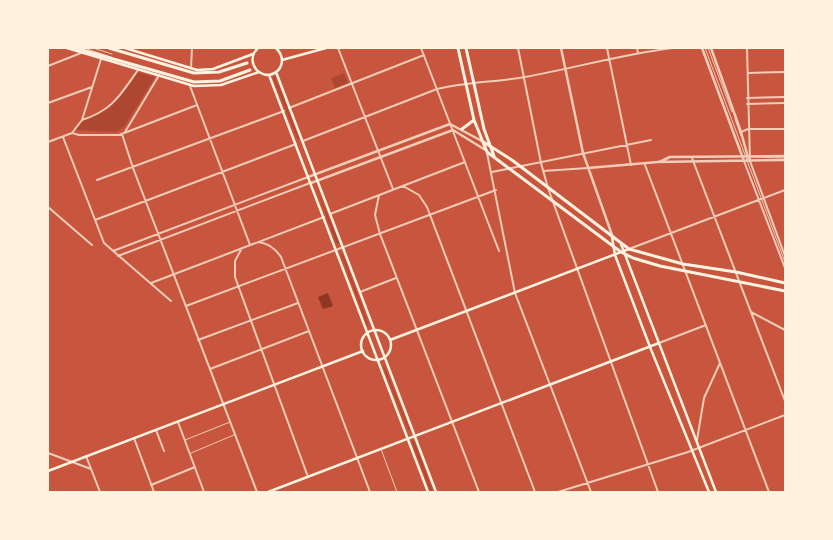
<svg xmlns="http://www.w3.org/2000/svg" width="833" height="540" viewBox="0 0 833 540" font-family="'DM Sans',sans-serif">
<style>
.green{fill:#ae4732}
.water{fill:#8f3625}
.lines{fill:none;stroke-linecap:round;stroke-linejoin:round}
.service{stroke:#f1ccb7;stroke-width:1}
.minor{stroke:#f1ccb7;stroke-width:2}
.tertiary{stroke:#f1ccb7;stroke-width:2.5}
.secondary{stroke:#fff3e0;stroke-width:2.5}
.primary{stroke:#fff3e0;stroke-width:3}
</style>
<rect width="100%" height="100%" fill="#c8553d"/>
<path class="green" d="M138,72L155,77L124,127L116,132L75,130L81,121L110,108Z
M344,73L348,83L335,88L331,78Z
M274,75L299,138L298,140L273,77Z
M316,187L339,242L338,244L336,243Z
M341,254L343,255L369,326L367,325Z
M384,366L410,430L409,431L383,367Z
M413,440L414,441L433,492H431L412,442Z"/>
<path class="water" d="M328,293L333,306L323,309L318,297Z"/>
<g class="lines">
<path class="service" d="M84,48L111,57
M93,48L112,54
M705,48L785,262
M708,48L732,112
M735,119L741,136
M752,157L785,158
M185,440L230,422
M381,449L397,492
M191,453L234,435"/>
<path class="minor" d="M338,48L393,189
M421,48L499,251
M518,48L541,163L548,188L658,492
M607,48L631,165
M637,48L638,53
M747,48L750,161L785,256
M48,66L81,53
M191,68L192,48
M748,73L785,72
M190,86L250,245
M747,98L785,97
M48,103L92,87
M747,104L785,103
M289,108L424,55
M82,120C113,110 120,95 138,70
M125,132L158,77
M741,132L748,129H785
M72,133L82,120L101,59
M122,134L133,168L257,492
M63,137L104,243L171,301
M303,141L437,89C466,82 496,82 525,77C575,68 623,54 673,48
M48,142L72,133L79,135H119L197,105
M487,153L515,293L591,492
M692,158L785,401
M744,161L785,268
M645,165L769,492
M543,171L588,168
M492,172L651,140
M97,180L284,111
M403,186L419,195L427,207L535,492
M379,195L375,215L380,234L479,492
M48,207L92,245
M330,214L465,162
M95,220L296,144
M258,242C268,243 275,248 281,257L370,492
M242,248L235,261V277L308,477
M629,249L785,190
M113,251L308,177
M118,256L310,183
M151,283L324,217
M360,292L396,278
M186,306L496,190
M751,312L785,330
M198,340L298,303
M659,343L706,325
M210,369L309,331
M178,422L204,492
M156,430L164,451
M134,438L154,492
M697,440L704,398L720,363
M48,453L91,469
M86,456L100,492
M151,485L195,467
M558,492L688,452L785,415"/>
<path class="tertiary" d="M561,48L583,153L612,235
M702,48L744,161
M711,48L741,132L749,161
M659,162L670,157L785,156
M588,168L658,162L785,160
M308,177L450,124L482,141
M311,183L453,130L487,151"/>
<path class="secondary" d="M67,48L194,86L221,85L259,72
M125,48L197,70L213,69L253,54
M258,48C247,58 254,75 269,75C283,72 286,58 276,48
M282,60L326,48
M276,72L436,492
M269,75L428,492
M612,237L615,255L650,347L709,492
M621,244L716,492
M361 345a15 15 0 1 1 30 0a15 15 0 1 1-30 0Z
M390,340L629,249
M48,471L363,351
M268,492L659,343"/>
<path class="primary" d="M75,48L194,82L220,81L250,70
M109,48L194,73L219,72L247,63
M458,48L474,120L487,152L621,252L633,258L660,266L785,291
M466,48L484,129L494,156
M462,129L474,120
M482,141L512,160L629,249L683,264L736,272L785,283"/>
</g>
<rect width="833" height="540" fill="none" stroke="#fff3e0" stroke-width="98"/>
</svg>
